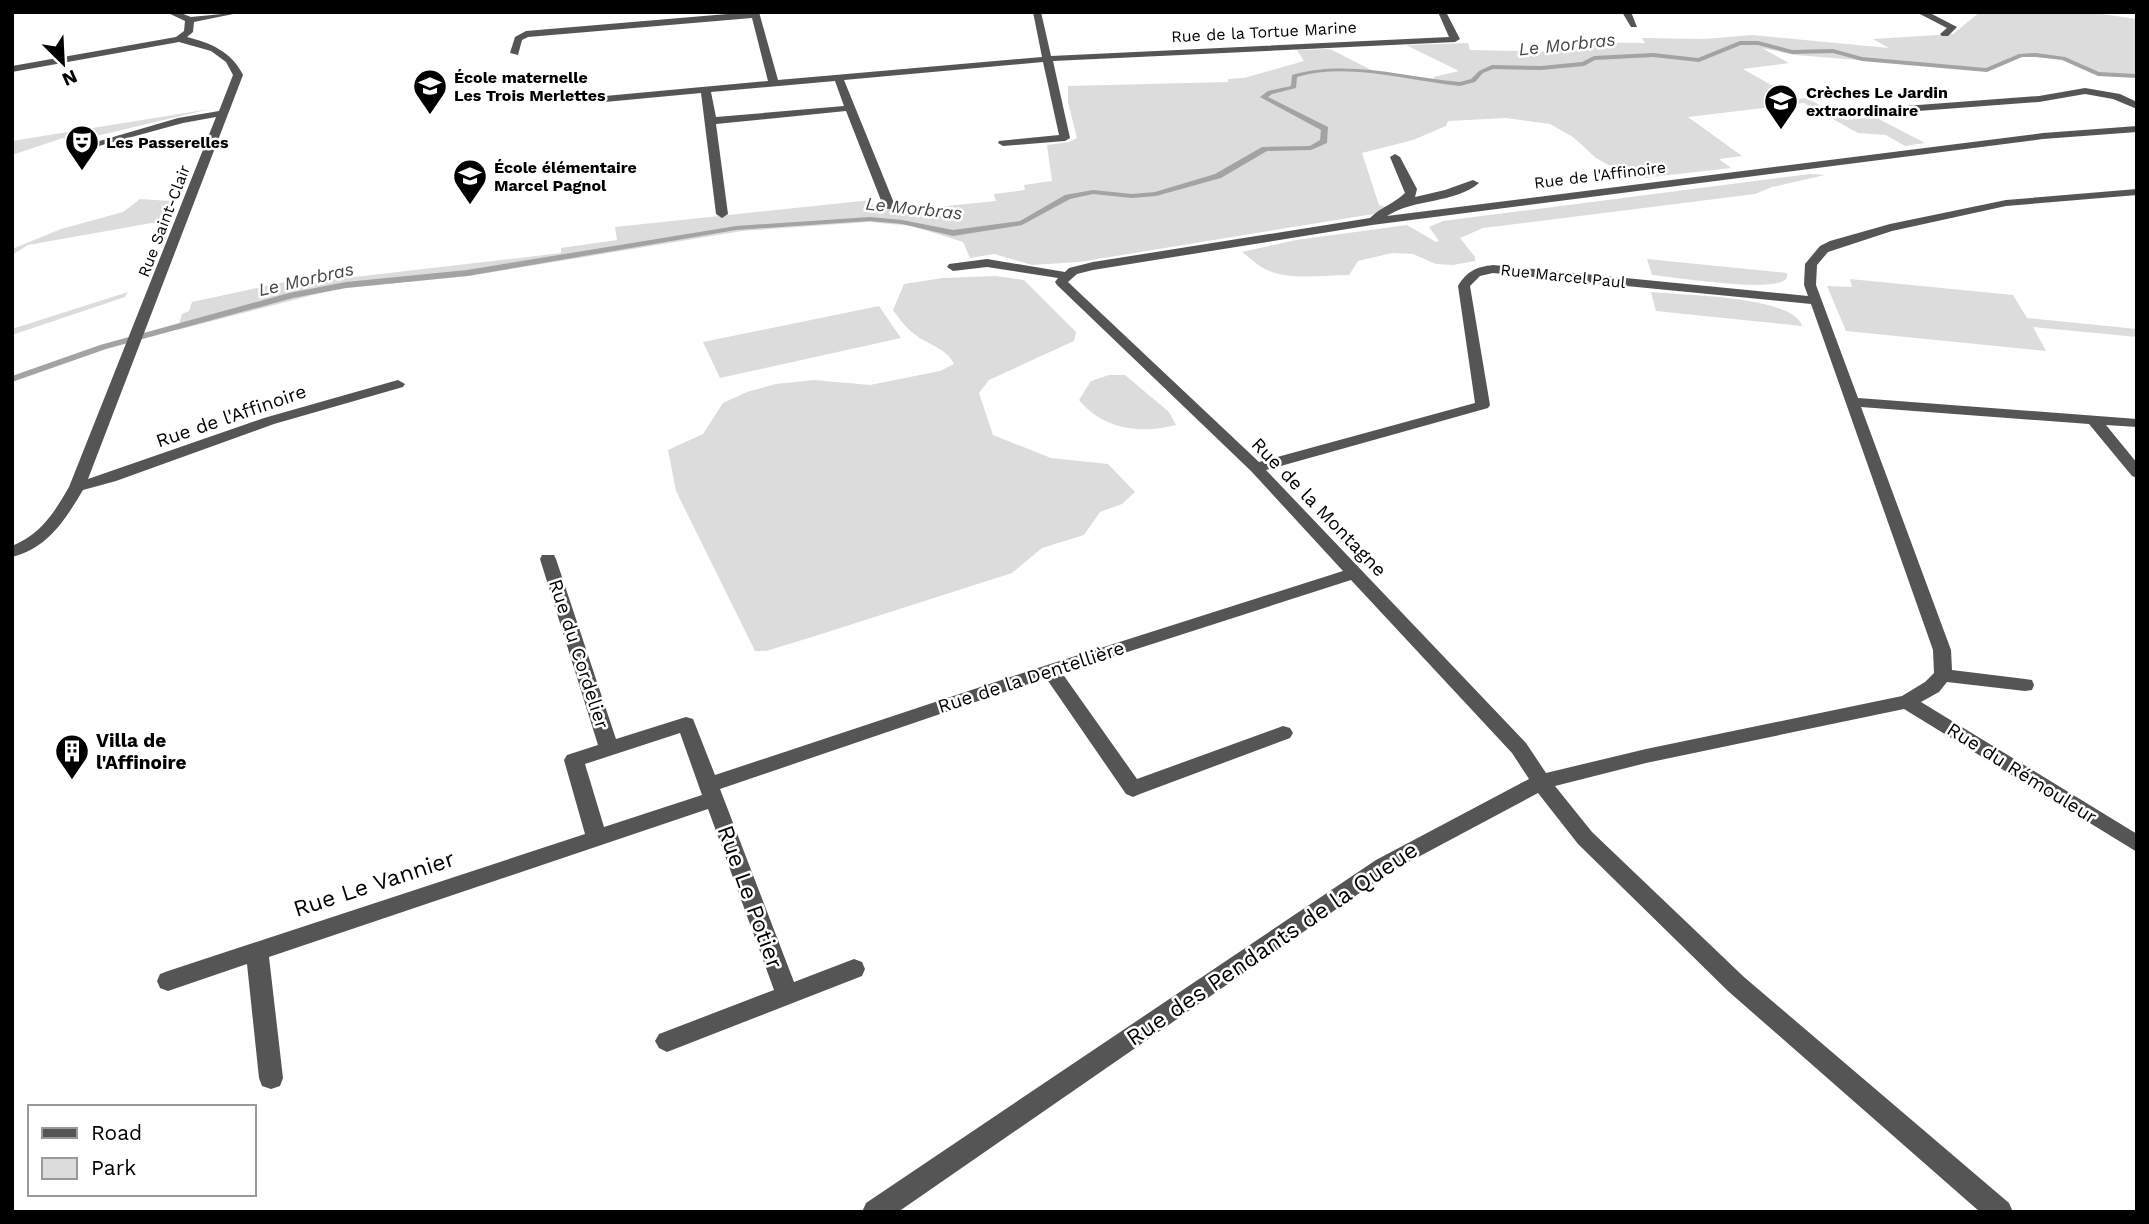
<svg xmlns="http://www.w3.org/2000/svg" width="2149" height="1224" viewBox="0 0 2149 1224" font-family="'Work Sans',sans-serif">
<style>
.green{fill:#dcdcdc}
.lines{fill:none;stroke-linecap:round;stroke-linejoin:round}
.stream{fill:#a3a3a3;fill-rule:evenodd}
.minor{fill:#555;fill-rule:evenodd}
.labels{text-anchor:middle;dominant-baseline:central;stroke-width:5;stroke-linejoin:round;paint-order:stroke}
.far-street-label{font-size:16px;fill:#000;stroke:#fff}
.far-poi-label{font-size:16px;font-weight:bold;fill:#000;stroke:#fff;text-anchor:start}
.far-water-label{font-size:18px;font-style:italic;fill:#444;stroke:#fff}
.street-label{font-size:19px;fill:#000;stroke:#fff}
.poi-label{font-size:19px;font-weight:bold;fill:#000;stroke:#fff;text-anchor:start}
.near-street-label{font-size:23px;fill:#000;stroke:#fff}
</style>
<rect width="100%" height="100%" fill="#fff"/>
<path class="green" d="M1980,12H2088L2137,19V76L2098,74L2063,58L2036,55H2021L1987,70L1795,55L1762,48L1789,63L1743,69L1796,99L1807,98L1846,120L1875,117L1925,143L1905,146L1886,135L1858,133L1804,103L1688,117L1742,156L1719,159L1731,168L1634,179L1596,158L1573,137L1550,124L1506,118L1448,121L1446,126L1413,140L1362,153L1379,205L1398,210L1079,262L1032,265L994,254L970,258L963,242L912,226L869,222L742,231L469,276L336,289L177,330L182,314L189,311L192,302L312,276L311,282L561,253V248L617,240L615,227L871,200L874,209L907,210L996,201L994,194L1025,190L1024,185L1052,181L1047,145L1069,142L1077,138L1068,102V86L1228,82V79L1244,78L1304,61L1297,50L1330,49L1377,73L1435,79L1433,77L1459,71L1406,45L1468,43L1470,50L1556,52L1551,42L1645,43L1642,38L1703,39L1752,35L1889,48L1873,39L1953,34Z
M210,109L71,142L63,138L12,155V141Z
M1810,174L1825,175L1772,187L1755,194L1483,228L1460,238L1475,257V261L1453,265L1436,264L1413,254L1392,253L1358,261L1349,275C1323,275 1288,281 1265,269C1257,265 1250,258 1242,252L1296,240L1407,225L1436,242L1439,241L1429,227L1443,221Z
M140,199L170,201L163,221L28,245L12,255V249L61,229L123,212Z
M1647,259L1787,273V278C1776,294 1675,277 1652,275Z
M996,276L1024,280L1076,332L1074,341L989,380L979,393L993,435L1051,458L1108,464L1135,492L1122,504L1100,512L1084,535L1042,548L1012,573L812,637L766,651H755L676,491L668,450L703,434L723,403L747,392L776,384L814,380L870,385L940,371L954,364C948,350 930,345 917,336C907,329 900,320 893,310L904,284L943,278Z
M1850,279L2013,295L2027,318L2137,329V337L2033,327L2046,351L1846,331L1827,286L1852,287Z
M128,292L125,297L12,335V329Z
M1651,292C1679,295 1795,296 1802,326L1656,311Z
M879,306L901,338L720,378L703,342Z
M1109,375H1125L1169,412L1176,425C1140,434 1104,430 1079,400L1091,381Z"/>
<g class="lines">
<path class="stream" d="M1740,41H1758L1792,50L1833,49L1862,57L1986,68L2019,54L2036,53L2065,57L2099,72L2137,74V78L2098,76L2062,60L2036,57H2022L1987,72L1862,61L1833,53L1792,54L1758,45H1741L1699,62L1653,57L1595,60L1584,66L1541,70L1493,69L1483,73L1475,82L1460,86C1408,81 1349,62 1297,77L1296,88L1272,94L1268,97L1328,127L1327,143L1311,150L1267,151L1221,178L1156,196L1132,198L1093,194L1070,199L1022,225L953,236L902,224L870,221L736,230L467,276L346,288L293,298L106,349L12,382V376L100,345L289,293L346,282L467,270L736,226L870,217L902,220L953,230L1020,221L1065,195L1093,190L1132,194L1155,192L1215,174L1262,147L1310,146L1320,140L1321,130L1260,97L1268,91L1291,86L1292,75C1347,59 1404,77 1460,82L1471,79L1479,71L1492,65L1541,66L1582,62L1594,56L1653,53L1698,58Z"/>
<path class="minor" d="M166,12H178L191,17L243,12L194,22L193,32L187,37C211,43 232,52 243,75L88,479L264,418L398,380L405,384L403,387L274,424L116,481L83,490C65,520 48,548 12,557V546C41,534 54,513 69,487L216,117L183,123L84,150L79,147L178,118L219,111L233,75L226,62L211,51L179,42L12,72V66L176,37L184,31L185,21Z
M751,12H759L778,80L1042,57L1033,12H1041L1051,56L1449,37L1438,12H1446L1460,39L1455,42L1053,61L1070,138L1065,141L1003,146L998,143L999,141L1059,135L1043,62L844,80L896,208L894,210L884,208L846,111L716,124L728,214L722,218L716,214L701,93L605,102L600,99L605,96L768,81L752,18L528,37L522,40L518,55L510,53L515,37L526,31ZM835,81L844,106L716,117L711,92Z
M1622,12H1631L1637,27H1631Z
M1916,12H1928L1957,27L1948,36H1942L1940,34L1947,28Z
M2085,88L2120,94L2137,102V109L2113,99L2085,94L2039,102L1905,112L1900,109L1905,106L2039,96Z
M2137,126V132L2043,139L1372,225L1093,270L1077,274L1068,282L1259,462L1475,403L1458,286C1467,271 1476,267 1493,265L1808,296L1804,285L1805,264L1820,246L1830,241L1890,224L2006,200L2137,189V195L2006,206L1892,231L1828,252L1817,265L1816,285L1858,398L2137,419V427L2106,425L2137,463V478L2132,476L2089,424L1861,407L1951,650L1952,670L2025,679L2032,680L2034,685L2032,690L2025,691L1947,682L1939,692L1921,702L2137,834V852L1904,709L1646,763L1555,786L1592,832L1744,977L2009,1203L2013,1212H1980L1728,991L1578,844L1538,793L1390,872L898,1212H862L866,1203L1376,860L1529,779L1512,753L1351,580L1062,673L1137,779L1283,726L1290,728L1293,733L1290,738L1140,794L1133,797L1126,794L1046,678L720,789L794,982L854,959L862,962L865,969L862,976L667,1052L659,1048L655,1041L659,1034L774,990L708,809L269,957L283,1078L280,1086L271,1089L262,1086L259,1078L247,964L168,991L160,988L157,981L160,974L168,971L585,834L564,760L567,755L598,745L540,559L542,555H554L556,559L616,739L686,717L693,719L715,775L1044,666L1343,571L1251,471L1057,285L1055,282L1058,278L987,267L953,271L947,267L949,264L987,259L1065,272L1069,268L1093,262L1370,218C1381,207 1395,203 1405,193L1390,157L1395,154L1400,157L1417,189L1415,197L1445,190L1473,180L1479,183C1454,204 1415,198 1387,216L2043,133ZM1493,273L1811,304L1933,650L1934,673L1925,682L1902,696L1646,749L1546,773L1526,743L1266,470L1488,408L1490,405L1470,286L1480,276ZM680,733L702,795L604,827L585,764Z"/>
</g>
<defs>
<g id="school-pin" transform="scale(1.75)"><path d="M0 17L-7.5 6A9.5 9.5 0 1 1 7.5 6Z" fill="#000" stroke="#fff"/><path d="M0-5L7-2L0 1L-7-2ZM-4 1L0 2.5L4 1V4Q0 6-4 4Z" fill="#fff"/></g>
<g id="theatre-pin" transform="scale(1.75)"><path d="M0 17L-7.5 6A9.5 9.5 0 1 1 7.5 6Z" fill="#000" stroke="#fff"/><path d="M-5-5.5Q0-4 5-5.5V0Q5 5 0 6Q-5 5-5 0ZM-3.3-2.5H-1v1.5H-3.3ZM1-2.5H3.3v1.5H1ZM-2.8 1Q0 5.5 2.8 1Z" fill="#fff"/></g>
<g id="building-pin" transform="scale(1.75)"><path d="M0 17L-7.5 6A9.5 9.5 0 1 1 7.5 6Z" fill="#000" stroke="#fff"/><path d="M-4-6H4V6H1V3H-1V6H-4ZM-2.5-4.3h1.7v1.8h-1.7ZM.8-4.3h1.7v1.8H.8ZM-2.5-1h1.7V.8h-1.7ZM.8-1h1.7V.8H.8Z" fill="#fff"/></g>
</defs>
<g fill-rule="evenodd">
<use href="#school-pin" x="430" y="86"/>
<use href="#school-pin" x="1781" y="101"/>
<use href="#theatre-pin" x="82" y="142"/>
<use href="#school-pin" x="470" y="176"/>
<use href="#building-pin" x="72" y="751"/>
</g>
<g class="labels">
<g class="far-street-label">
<text transform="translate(1264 32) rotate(-3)">Rue de la Tortue Marine</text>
<text transform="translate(1600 175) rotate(-7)">Rue de l'Affinoire</text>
<text transform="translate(164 221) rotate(-69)">Rue Saint-Clair</text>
<text transform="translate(1563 276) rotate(6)">Rue Marcel Paul</text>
</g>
<g class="far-poi-label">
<text x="454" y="77">École maternelle<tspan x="454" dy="18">Les Trois Merlettes</tspan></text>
<text x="1806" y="92">Crèches Le Jardin<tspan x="1806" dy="18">extraordinaire</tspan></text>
<text x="106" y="142">Les Passerelles</text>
<text x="494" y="167">École élémentaire<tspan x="494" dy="18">Marcel Pagnol</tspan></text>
</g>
<g class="far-water-label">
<text transform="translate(1567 44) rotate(-6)">Le Morbras</text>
<text transform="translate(914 208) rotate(6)">Le Morbras</text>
<text transform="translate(306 279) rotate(-13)">Le Morbras</text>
</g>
<g class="street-label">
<text transform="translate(231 416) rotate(-19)">Rue de l'Affinoire</text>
<text transform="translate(1319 507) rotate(46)">Rue de la Montagne</text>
<text transform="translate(579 654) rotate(72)">Rue du Cordelier</text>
<text transform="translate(1031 677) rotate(-18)">Rue de la Dentellière</text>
<text transform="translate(2022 773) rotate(32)">Rue du Rémouleur</text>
</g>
<g class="poi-label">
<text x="96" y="740">Villa de<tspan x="96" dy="22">l'Affinoire</tspan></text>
</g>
<g class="near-street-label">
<text transform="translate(374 884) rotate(-18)">Rue Le Vannier</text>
<text transform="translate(750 897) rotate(70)">Rue Le Potier</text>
<text transform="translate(1272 944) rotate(-34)">Rue des Pendants de la Queue</text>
</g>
</g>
<rect width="2149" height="1224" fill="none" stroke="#000000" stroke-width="28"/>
<rect x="28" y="1105" width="228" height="91" fill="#ffffff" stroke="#999999" stroke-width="2"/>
<rect x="42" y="1128" width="35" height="10" fill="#555555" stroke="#999999" stroke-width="2"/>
<text x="91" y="1140" font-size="21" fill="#000000">Road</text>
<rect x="42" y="1158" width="35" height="21" fill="#dcdcdc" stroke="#999999" stroke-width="2"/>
<text x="91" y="1175" font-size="21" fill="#000000">Park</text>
<g transform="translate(63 63) rotate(156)" stroke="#ffffff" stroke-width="5" paint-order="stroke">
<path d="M0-5L12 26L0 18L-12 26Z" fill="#000000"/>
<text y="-10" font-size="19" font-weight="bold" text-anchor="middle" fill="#000000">N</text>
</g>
</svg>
